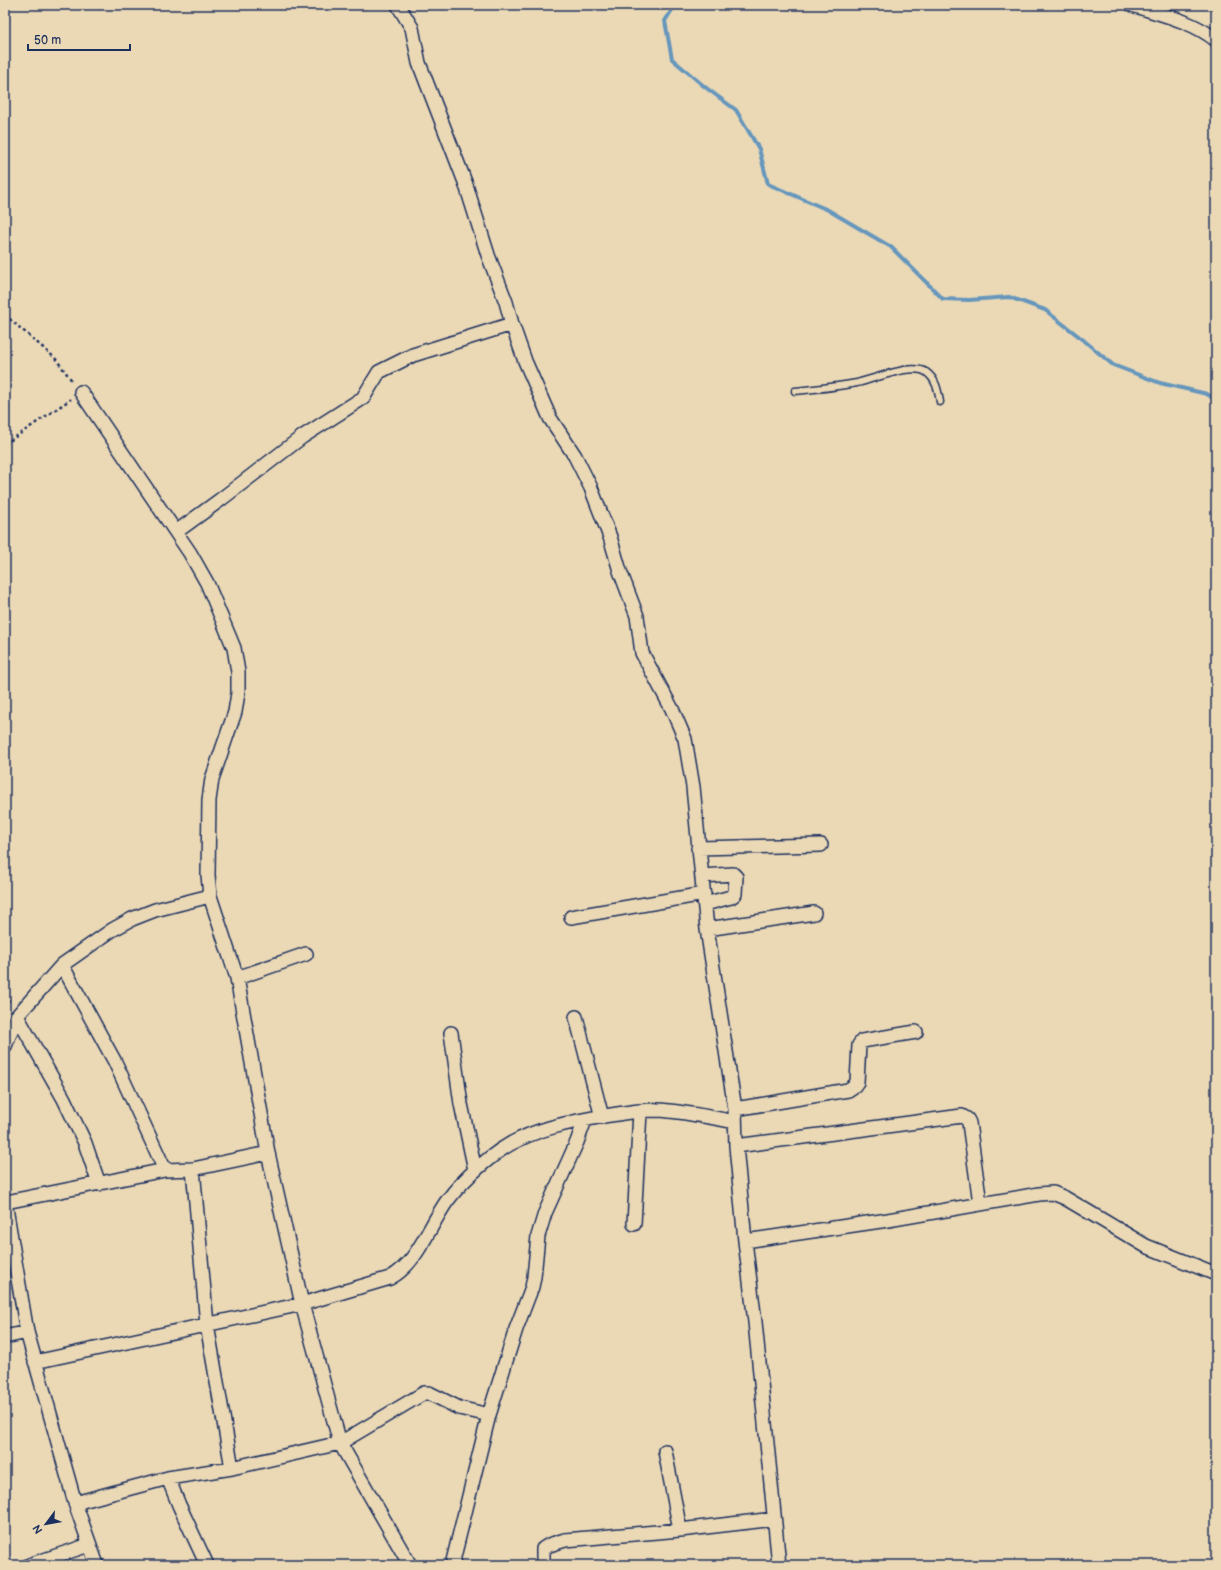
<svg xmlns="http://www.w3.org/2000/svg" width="1221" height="1570" viewBox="0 0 1221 1570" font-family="'Balsamiq Sans',sans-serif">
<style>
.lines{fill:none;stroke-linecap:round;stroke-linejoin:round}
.stream{stroke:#6696bc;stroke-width:4}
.lane-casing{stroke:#1b2f5e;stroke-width:9}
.street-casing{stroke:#1b2f5e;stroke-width:16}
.path{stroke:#1b2f5e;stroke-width:2.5;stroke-dasharray:3 3;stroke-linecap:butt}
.lane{stroke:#ebd9b6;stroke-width:6}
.street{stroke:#ebd9b6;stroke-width:13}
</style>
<rect width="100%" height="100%" fill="#ebd9b6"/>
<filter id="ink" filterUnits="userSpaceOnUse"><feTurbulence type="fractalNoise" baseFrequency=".025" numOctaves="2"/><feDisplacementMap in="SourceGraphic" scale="8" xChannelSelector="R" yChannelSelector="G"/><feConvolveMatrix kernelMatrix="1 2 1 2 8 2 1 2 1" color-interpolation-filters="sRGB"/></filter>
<g filter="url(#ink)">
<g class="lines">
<path class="stream" d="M675,5L665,21L672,59L705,87L736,110L759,149L768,184L828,210L891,247L943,299L969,300L1009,297L1045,310L1081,338L1113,365L1160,383L1207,394L1216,400"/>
<g class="lane-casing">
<path id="lane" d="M795,391C816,389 836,387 857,383C873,379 888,373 904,370C911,369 920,368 926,372C936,379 938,390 940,402"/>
</g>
<g class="street-casing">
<path id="street" d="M398,5L412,28L419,63L465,182L488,255L506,302L512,324L525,361L550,418L575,456L591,488L610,537L620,571L637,616L642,653L672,709L685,739L693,787L707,929L735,1109L736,1146L745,1241L755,1322L779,1565
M1132,5C1160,14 1193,21 1216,40
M176,532L220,500L302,437L363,398L379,372L413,355L512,324
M698,848L821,845
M702,876L733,874L736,877L735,894L731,897L705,904
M210,896L237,978L268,1153L302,1304L340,1443L410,1565
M571,917L704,894
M707,929L814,913
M62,965L115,1062L165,1170
M237,978L306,954
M17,1016L64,1099L85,1143L99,1184
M576,1017L602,1117
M451,1033L461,1104L475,1170
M5,1046L17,1016L62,965L112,930L132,919L155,910L210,896L208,875L209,800L212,779L235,712L238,693V672L234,648L207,583L190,553L81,392
M735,1109L848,1090L854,1086L857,1082L859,1045L862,1041L916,1032
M736,1146L962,1116L967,1119L969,1123L980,1203
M193,1169L268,1153
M5,1202L27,1332L75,1503L97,1565
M6,1202L165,1170L193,1169L207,1325L232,1468
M634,1224L640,1111
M745,1241L888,1220L1039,1194L1053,1193L1065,1198L1146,1246L1216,1274
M5,1337L27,1332
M35,1362L302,1304L390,1278C418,1263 429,1226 447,1201C463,1179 495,1150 520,1139C545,1127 573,1122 599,1117C618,1114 637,1110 657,1110C682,1111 709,1117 735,1122
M665,1451L680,1530L774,1519
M168,1478L179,1505L207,1565
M75,1503L168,1478L232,1468L340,1443L424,1393H429L459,1408L489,1415
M29,1565L89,1545
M452,1565L489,1415L516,1329L532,1287L534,1277L538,1236L545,1213L577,1142L585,1120
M543,1565V1549L549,1545L565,1540L680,1530"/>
</g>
<path class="path" d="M1185,9L1193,5
M5,315L55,358L73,382
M5,444L71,399
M5,994L10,1004"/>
<use href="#lane" class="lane"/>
<use href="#street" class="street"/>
</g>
</g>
<rect width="1221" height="1570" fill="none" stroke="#ebd9b6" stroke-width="20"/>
<rect x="10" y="10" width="1201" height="1550" fill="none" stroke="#1b2f5e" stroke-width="1.5" filter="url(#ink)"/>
<g transform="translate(46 1524) rotate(238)" stroke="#ebd9b6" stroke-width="3" paint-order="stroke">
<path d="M0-3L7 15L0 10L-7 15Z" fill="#1b2f5e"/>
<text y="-6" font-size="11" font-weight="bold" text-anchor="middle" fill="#1b2f5e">N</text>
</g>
<path d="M28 44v6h102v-6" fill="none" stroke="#1b2f5e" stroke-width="2"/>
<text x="34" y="44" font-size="12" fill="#1b2f5e" stroke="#ebd9b6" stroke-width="3" paint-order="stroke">50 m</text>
</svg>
